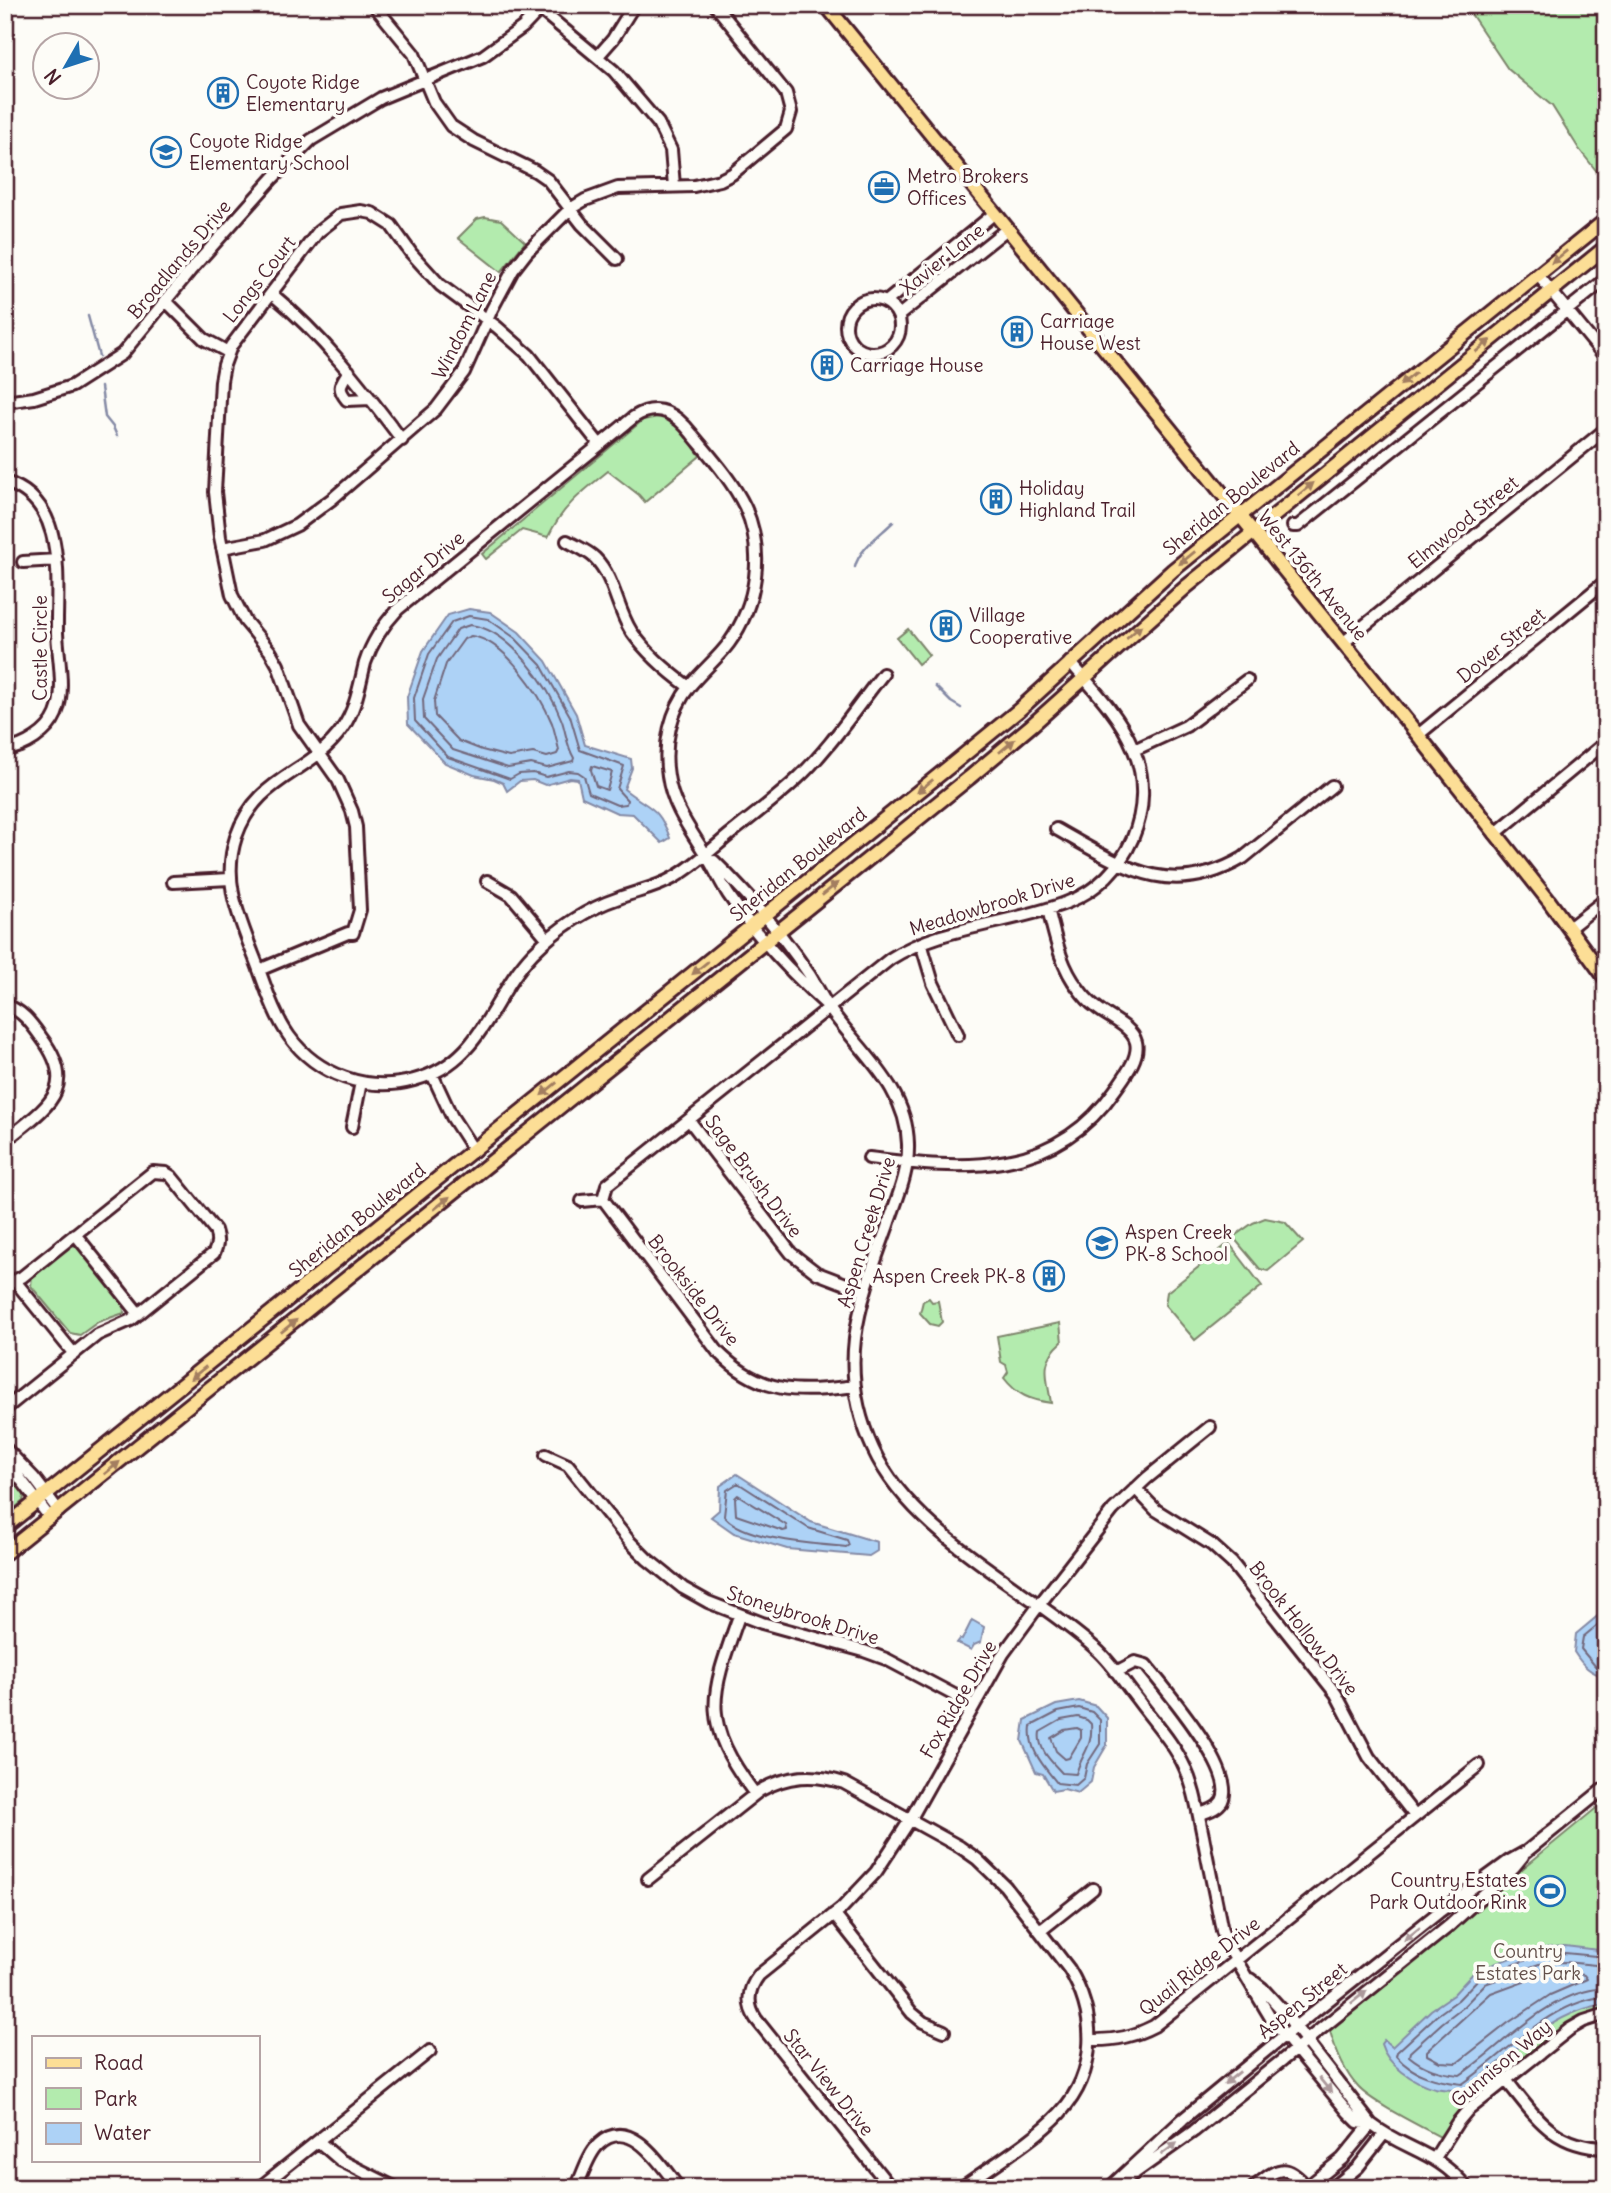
<svg xmlns="http://www.w3.org/2000/svg" width="1611" height="2193" viewBox="0 0 1611 2193" font-family="Delius,sans-serif">
<style>
.green{fill:#b3ebae;stroke:#7e856c;stroke-width:2}
.water{fill:#add2f6;stroke:#858aa5;stroke-width:2}
.lines{fill:none;stroke-linecap:round;stroke-linejoin:round}
.shore{stroke:#72677c;stroke-width:2}
.stream{stroke:#858aa5;stroke-width:2.5}
.minor-casing{stroke:#4a1f2b;stroke-width:16}
.major-casing{stroke:#4a1f2b;stroke-width:18}
.minor{stroke:#fdfcf7;stroke-width:10}
.major{stroke:#fcde96;stroke-width:12}
.oneway{fill:#a37e60}
.oneway2{fill:#ac999b}
.labels{text-anchor:middle;dominant-baseline:central;stroke-width:7;stroke-linejoin:round;paint-order:stroke}
.poi-label{font-size:19px;fill:#4a1f2b;stroke:#fdfcf7;text-anchor:start}
.street-label{font-size:19px;fill:#4a1f2b;stroke:#fdfcf7}
.park-label{font-size:19px;fill:#64524c;stroke:#fdfcf7}
</style>
<rect width="100%" height="100%" fill="#fdfcf7"/>
<filter id="ink" filterUnits="userSpaceOnUse"><feTurbulence type="fractalNoise" baseFrequency=".0143" numOctaves="2"/><feDisplacementMap in="SourceGraphic" scale="14" xChannelSelector="R" yChannelSelector="G"/><feConvolveMatrix kernelMatrix="1 2 1 2 8 2 1 2 1" color-interpolation-filters="sRGB"/></filter>
<g filter="url(#ink)">
<path class="green" d="M1465,5H1606V183L1579,149L1552,106L1508,69Z
M485,217L501,220L525,242L501,272L458,238L477,219Z
M658,417C678,418 690,442 700,456L645,502L639,495L608,471C582,492 562,507 548,537L522,530L486,559L482,554L643,420Z
M908,629L929,655L918,664L897,638Z
M1265,1218L1285,1222L1303,1242L1268,1271L1260,1269L1233,1237L1253,1223Z
M1229,1243L1262,1286L1195,1340L1165,1305L1167,1292Z
M70,1245L78,1246L123,1303L124,1313L98,1322L80,1335L70,1333L31,1286L32,1276Z
M929,1298L932,1302L938,1301L942,1322L938,1326L930,1324L920,1313L923,1301Z
M1060,1323L1062,1342C1039,1362 1047,1376 1051,1403C1030,1400 1017,1395 1004,1378L1008,1372L1006,1365L1001,1362L997,1336Z
M5,1462L25,1492L23,1501L5,1517Z
M1606,1800V2010L1582,2017L1550,2037L1463,2108L1442,2138C1422,2127 1371,2102 1358,2087C1343,2071 1335,2049 1329,2028Z"/>
<path class="water" d="M469,609L490,612L519,632L546,661L576,714L585,745L631,759L632,768L624,789C649,809 658,805 670,838L662,843L633,814L617,813L582,797L578,779L570,778L545,785L533,780L520,781L507,791L503,783L494,779L474,775L445,763L408,724L407,697L423,651L448,615Z
M737,1474L811,1522L877,1542V1551L869,1556L787,1549L734,1533L711,1517L719,1510L720,1486Z
M1606,1609V1677C1590,1673 1583,1666 1574,1652L1576,1634Z
M972,1620L984,1627L981,1642L974,1645L971,1650L957,1643L960,1639L962,1640Z
M1079,1701L1096,1706L1107,1718V1745L1094,1767L1091,1782L1078,1793L1064,1789L1053,1791L1043,1774L1036,1772L1022,1741L1025,1720L1056,1705Z
M1565,1946L1606,1951V2004C1550,2011 1506,2061 1462,2092C1453,2089 1444,2090 1435,2088C1414,2083 1387,2065 1381,2044L1384,2040L1392,2047L1431,2010L1453,1995L1475,1971L1535,1949Z"/>
<g class="lines">
<path class="shore" d="M469,616L488,619L515,638L541,665L570,716L580,750L624,766L617,789L627,800L626,804L617,805L589,793L584,776L578,772L569,771L546,777L533,773L519,774L510,779L448,757L415,721L414,698L429,654L452,622Z
M470,625C510,629 549,686 562,721C566,733 567,747 574,758L573,761L547,768L531,764L508,768L453,750L424,719L423,699L437,659L458,629Z
M471,636C505,640 540,694 552,723C555,732 557,742 559,750L557,754L547,757L533,753L509,757L482,750L459,741L435,716L434,701L446,664L464,639Z
M592,766L612,772L607,790L596,786L591,770Z
M738,1483L808,1528L847,1540L849,1545L846,1547C815,1544 744,1540 724,1516L727,1490Z
M738,1495L786,1525L787,1530L783,1531L736,1515L735,1498Z
M1606,1618L1583,1637L1581,1649L1596,1667L1606,1670
M1079,1708L1092,1712L1100,1720V1744L1087,1764L1084,1778L1076,1785L1057,1783C1043,1765 1028,1750 1031,1726L1058,1712Z
M1078,1717L1087,1720L1091,1724C1093,1747 1082,1753 1076,1774L1062,1773C1052,1762 1037,1749 1040,1732L1061,1720Z
M1077,1728L1081,1730V1738L1069,1758L1065,1759L1056,1751L1051,1738L1064,1730Z
M1606,1957L1565,1953L1537,1956L1480,1977L1458,2000L1436,2016L1397,2052L1396,2056C1413,2076 1437,2081 1462,2084C1504,2056 1553,1999 1606,1997
M1606,1966L1565,1962L1539,1964L1485,1984L1464,2006L1442,2023L1410,2052L1409,2056C1424,2069 1440,2073 1460,2075C1504,2045 1548,1991 1606,1988
M1565,1972L1584,1975L1587,1979L1550,1995L1508,2023L1457,2063L1440,2062L1427,2055V2051L1491,1993L1540,1975Z"/>
<path class="stream" d="M88,316L99,356
M101,387L105,417L113,427L117,436
M855,567C859,549 880,535 893,522
M935,686L951,702L961,708"/>
<g class="minor-casing">
<path id="minor" d="M374,5L414,54L434,102L451,126L474,141L535,171L548,180L582,224L617,259
M537,7L614,71L658,123L671,150L674,186
M598,56L613,39L634,5
M1538,275L1606,358
M272,294C323,336 362,387 402,440
M846 326a27 27 0 1 1 54 0a27 27 0 1 1-54 0Z
M165,300L204,339L228,352
M886,302L995,213
M898,316L1007,229
M349,371C341,384 336,387 347,400L371,399
M5,402L34,398L72,386L122,354L190,271L273,178L311,140L381,98L483,56L523,27L544,5
M5,482C69,501 56,583 57,633C58,658 66,690 56,714C48,733 25,747 5,750
M1293,526H1298L1606,279
M567,541C576,546 588,551 595,558C614,577 617,609 631,631C647,654 667,671 689,687
M222,548L265,540L297,525L332,499L436,409L464,372L492,309L513,270L527,252L570,209L585,200L618,188L694,186L720,180L732,174L786,129L791,112L786,93L715,5
M23,562L57,560
M1343,643L1606,429
M1418,735L1606,581
M1134,750L1186,726L1247,680
M1056,829C1122,866 1169,901 1243,858L1332,786
M1495,834L1606,742
M714,861C749,895 782,934 809,974C816,985 822,997 829,1008C859,1051 907,1087 908,1144C909,1173 897,1198 888,1225C859,1305 835,1366 873,1449C913,1536 1027,1587 1096,1649C1112,1663 1124,1683 1137,1699C1153,1721 1174,1743 1185,1768C1195,1789 1198,1813 1203,1836C1209,1868 1216,1899 1222,1931L1229,1948L1272,2020L1348,2112L1358,2122L1371,2124
M487,881L511,895L548,939
M173,882L230,879
M1569,928L1606,899
M921,943L933,983L958,1035
M259,970L348,933H353L360,910L356,827L352,811L338,780L299,725L278,665L270,651L245,621L232,595L220,537L215,492L221,381L224,365L231,346L318,232L341,214L361,211L372,213L391,225L411,253L440,285L497,327L529,355L600,445
M5,1005C22,1010 31,1023 41,1037C81,1090 45,1108 5,1141
M830,1008C792,974 756,936 728,894C719,880 713,865 704,852C689,828 672,805 668,776C663,745 670,711 690,686C702,671 718,658 729,643C757,604 765,551 745,507C732,480 711,457 692,434C677,415 659,401 634,417L398,609C383,625 372,642 365,663C359,687 356,709 342,729C310,775 257,775 236,837C222,879 238,915 253,954C264,981 272,1012 289,1036C317,1075 368,1093 414,1080C483,1062 490,998 533,953C557,929 586,909 619,898C637,891 656,888 673,878C693,867 711,850 729,835C752,816 776,799 798,778C830,748 856,708 883,674
M432,1074L452,1117L474,1151
M689,1120L791,1253L817,1273L864,1291
M352,1127L361,1082
M869,1158C963,1170 1054,1178 1115,1090C1124,1077 1140,1058 1136,1042C1132,1026 1107,1017 1096,1007C1089,1002 1083,995 1078,988C1060,965 1055,936 1048,909
M603,1199L607,1185L890,959C943,925 1010,925 1068,902C1127,879 1159,808 1133,748C1120,716 1093,688 1070,662
M603,1199L718,1352C761,1395 798,1393 855,1386
M582,1201L603,1199
M75,1234L139,1314
M15,1281L74,1354
M5,1285L22,1277L153,1172L166,1173L171,1176L215,1230C218,1239 218,1244 214,1253L131,1320L97,1335L5,1409
M5,1448L34,1478L59,1511
M7,1454L16,1473L50,1518
M546,1455L568,1465L630,1542L647,1559L683,1588L708,1602L762,1623L864,1651L886,1659L973,1705
M1135,1488L1156,1510L1212,1545L1232,1563L1336,1694L1369,1757L1415,1816
M739,1616C710,1697 700,1721 755,1794
M1116,1672L1135,1662L1146,1665C1164,1688 1238,1772 1222,1801C1217,1809 1207,1812 1199,1814
M648,1879L759,1791C787,1775 813,1773 844,1783L960,1847L977,1859L1005,1886L1069,1969C1097,2015 1098,2072 1060,2113C1035,2140 991,2166 961,2188
M834,1914L912,2013L923,2022L944,2031
M1040,1931L1093,1889
M1250,1979L1262,1988L1284,2012L1371,2124C1406,2151 1437,2151 1467,2188
M1090,2040C1114,2041 1133,2037 1154,2026L1479,1765
M1506,2080C1536,2117 1553,2147 1606,2148
M318,2141L340,2160L396,2188
M1435,2158L1457,2123L1467,2111L1570,2029L1584,2021L1606,2014
M1115,2187L1194,2131L1449,1926L1514,1867L1523,1856
M1307,2187L1342,2159L1371,2124
M259,2188L430,2051
M576,2188C583,2174 588,2154 599,2144C631,2114 662,2167 679,2188
M891,2188L756,2019C746,2004 748,1989 759,1975L842,1908L876,1872L910,1820L1003,1654L1039,1605L1113,1510L1147,1478L1210,1427
M1109,2188L1183,2119L1285,2035L1439,1912L1509,1861L1527,1851L1606,1787
M1253,2188C1277,2168 1285,2161 1308,2188
M1333,2188L1358,2167L1384,2134"/>
</g>
<g class="major-casing">
<path id="major" d="M826,5L1418,735L1549,901L1606,979
M5,1527L954,763L1019,710L1173,570L1606,220
M5,1553L969,778L1032,725L1186,587L1606,247"/>
</g>
<use href="#minor" class="minor"/>
<use href="#major" class="major"/>
</g>
<defs><path id="oneway-solid" d="M-6-.8H1V-3.2L6.5 0L1 3.2V.8H-6Z" transform="scale(1.75)"/></defs>
<g class="oneway">
<use href="#oneway-solid" transform="translate(1559 257) rotate(141)"/>
<use href="#oneway-solid" transform="translate(1483 346) rotate(-39)"/>
<use href="#oneway-solid" transform="translate(1408 379) rotate(141)"/>
<use href="#oneway-solid" transform="translate(1306 489) rotate(-39)"/>
<use href="#oneway-solid" transform="translate(1187 558) rotate(141)"/>
<use href="#oneway-solid" transform="translate(1134 632) rotate(-42)"/>
<use href="#oneway-solid" transform="translate(1007 746) rotate(-40)"/>
<use href="#oneway-solid" transform="translate(925 786) rotate(141)"/>
<use href="#oneway-solid" transform="translate(830 889) rotate(-39)"/>
<use href="#oneway-solid" transform="translate(700 968) rotate(141)"/>
<use href="#oneway-solid" transform="translate(549 1089) rotate(141)"/>
<use href="#oneway-solid" transform="translate(442 1203) rotate(-39)"/>
<use href="#oneway-solid" transform="translate(289 1326) rotate(-39)"/>
<use href="#oneway-solid" transform="translate(198 1373) rotate(141)"/>
<use href="#oneway-solid" transform="translate(112 1468) rotate(-39)"/>
</g>
<g class="oneway2">
<use href="#oneway-solid" transform="translate(1412 1934) rotate(141)"/>
<use href="#oneway-solid" transform="translate(1359 1997) rotate(-39)"/>
<use href="#oneway-solid" transform="translate(1232 2078) rotate(141)"/>
<use href="#oneway-solid" transform="translate(1325 2085) rotate(51)"/>
<use href="#oneway-solid" transform="translate(1169 2149) rotate(-36)"/>
</g>
</g>
<defs>
<g id="building-ring" transform="scale(1.575)"><circle r="9.5" fill="#fdfcf7" stroke="#1f6fb2" stroke-width="1.5"/><path d="M-4-6H4V6H1V3H-1V6H-4ZM-2.5-4.3h1.7v1.8h-1.7ZM.8-4.3h1.7v1.8H.8ZM-2.5-1h1.7V.8h-1.7ZM.8-1h1.7V.8H.8Z" fill="#1f6fb2"/></g>
<g id="school-ring" transform="scale(1.575)"><circle r="9.5" fill="#fdfcf7" stroke="#1f6fb2" stroke-width="1.5"/><path d="M0-5L7-2L0 1L-7-2ZM-4 1L0 2.5L4 1V4Q0 6-4 4Z" fill="#1f6fb2"/></g>
<g id="office-ring" transform="scale(1.575)"><circle r="9.5" fill="#fdfcf7" stroke="#1f6fb2" stroke-width="1.5"/><path d="M-6-3h4V-5.5h4V-3h4V5H-6ZM-1-4.5V-3h2v-1.5ZM-6 0V1H6V0Z" fill="#1f6fb2"/></g>
<g id="stadium-ring" transform="scale(1.575)"><circle r="9.5" fill="#fdfcf7" stroke="#1f6fb2" stroke-width="1.5"/><path d="M0-5a6.5 5 0 1 0 0 10a6.5 5 0 1 0 0-10ZM-3.5-1.8h7v3.6h-7Z" fill="#1f6fb2"/></g>
</defs>
<g fill-rule="evenodd">
<use href="#building-ring" x="223" y="93"/>
<use href="#school-ring" x="166" y="152"/>
<use href="#office-ring" x="884" y="187"/>
<use href="#building-ring" x="1017" y="332"/>
<use href="#building-ring" x="827" y="365"/>
<use href="#building-ring" x="996" y="499"/>
<use href="#building-ring" x="946" y="626"/>
<use href="#school-ring" x="1102" y="1243"/>
<use href="#building-ring" x="1049" y="1276"/>
<use href="#stadium-ring" x="1550" y="1891"/>
</g>
<g class="labels">
<g class="poi-label">
<text x="246" y="82">Coyote Ridge<tspan x="246" dy="22">Elementary</tspan></text>
<text x="189" y="141">Coyote Ridge<tspan x="189" dy="22">Elementary School</tspan></text>
<text x="907" y="176">Metro Brokers<tspan x="907" dy="22">Offices</tspan></text>
<text x="1040" y="321">Carriage<tspan x="1040" dy="22">House West</tspan></text>
<text x="850" y="365">Carriage House</text>
<text x="1019" y="488">Holiday<tspan x="1019" dy="22">Highland Trail</tspan></text>
<text x="969" y="615">Village<tspan x="969" dy="22">Cooperative</tspan></text>
<text x="1125" y="1232">Aspen Creek<tspan x="1125" dy="22">PK-8 School</tspan></text>
<text x="1026" y="1276" text-anchor="end">Aspen Creek PK-8</text>
<text x="1527" y="1880" text-anchor="end">Country Estates<tspan x="1527" dy="22">Park Outdoor Rink</tspan></text>
</g>
<g class="street-label">
<text transform="translate(179 259) rotate(-50)">Broadlands Drive</text>
<text transform="translate(942 259) rotate(-39)">Xavier Lane</text>
<text transform="translate(259 279) rotate(-52)">Longs Court</text>
<text transform="translate(464 325) rotate(-63)">Windom Lane</text>
<text transform="translate(1231 498) rotate(-39)">Sheridan Boulevard</text>
<text transform="translate(1463 522) rotate(-39)">Elmwood Street</text>
<text transform="translate(423 567) rotate(-40)">Sagar Drive</text>
<text transform="translate(1313 575) rotate(51)">West 136th Avenue</text>
<text transform="translate(1501 645) rotate(-39)">Dover Street</text>
<text transform="translate(40 648) rotate(-90)">Castle Circle</text>
<text transform="translate(798 864) rotate(-39)">Sheridan Boulevard</text>
<text transform="translate(992 904) rotate(-17)">Meadowbrook Drive</text>
<text transform="translate(754 1176) rotate(53)">Sage Brush Drive</text>
<text transform="translate(357 1220) rotate(-39)">Sheridan Boulevard</text>
<text transform="translate(866 1232) rotate(-73)">Aspen Creek Drive</text>
<text transform="translate(694 1290) rotate(52)">Brookside Drive</text>
<text transform="translate(803 1615) rotate(17)">Stoneybrook Drive</text>
<text transform="translate(1304 1628) rotate(52)">Brook Hollow Drive</text>
<text transform="translate(958 1699) rotate(-60)">Fox Ridge Drive</text>
<text transform="translate(1199 1966) rotate(-38)">Quail Ridge Drive</text>
<text transform="translate(1302 2000) rotate(-39)">Aspen Street</text>
<text transform="translate(1501 2063) rotate(-40)">Gunnison Way</text>
<text transform="translate(829 2082) rotate(51)">Star View Drive</text>
</g>
<g class="park-label">
<text x="1528" y="1951">Country<tspan x="1528" dy="22">Estates Park</tspan></text>
</g>
</g>
<rect width="1611" height="2193" fill="none" stroke="#fdfcf7" stroke-width="28"/>
<rect x="14" y="14" width="1583" height="2165" fill="none" stroke="#4a1f2b" stroke-width="2.5" filter="url(#ink)"/>
<rect x="32" y="2036" width="228" height="126" fill="#fdfcf7" stroke="#b5a4a5" stroke-width="2"/>
<rect x="46" y="2058" width="35" height="10" fill="#fcde96" stroke="#b5a4a5" stroke-width="2"/>
<text x="94" y="2070" font-size="21" fill="#4a1f2b">Road</text>
<rect x="46" y="2088" width="35" height="21" fill="#b3ebae" stroke="#b5a4a5" stroke-width="2"/>
<text x="94" y="2106" font-size="21" fill="#4a1f2b">Park</text>
<rect x="46" y="2123" width="35" height="21" fill="#add2f6" stroke="#b5a4a5" stroke-width="2"/>
<text x="94" y="2140" font-size="21" fill="#4a1f2b">Water</text>
<g transform="translate(66 66) rotate(231)"><circle r="33" fill="#fdfcf7" stroke="#b5a4a5" stroke-width="2"/>
<path d="M0-5L12 26L0 18L-12 26Z" fill="#1f6fb2"/>
<text y="-10" font-size="19" font-weight="bold" text-anchor="middle" fill="#4a1f2b">N</text>
</g>
</svg>
